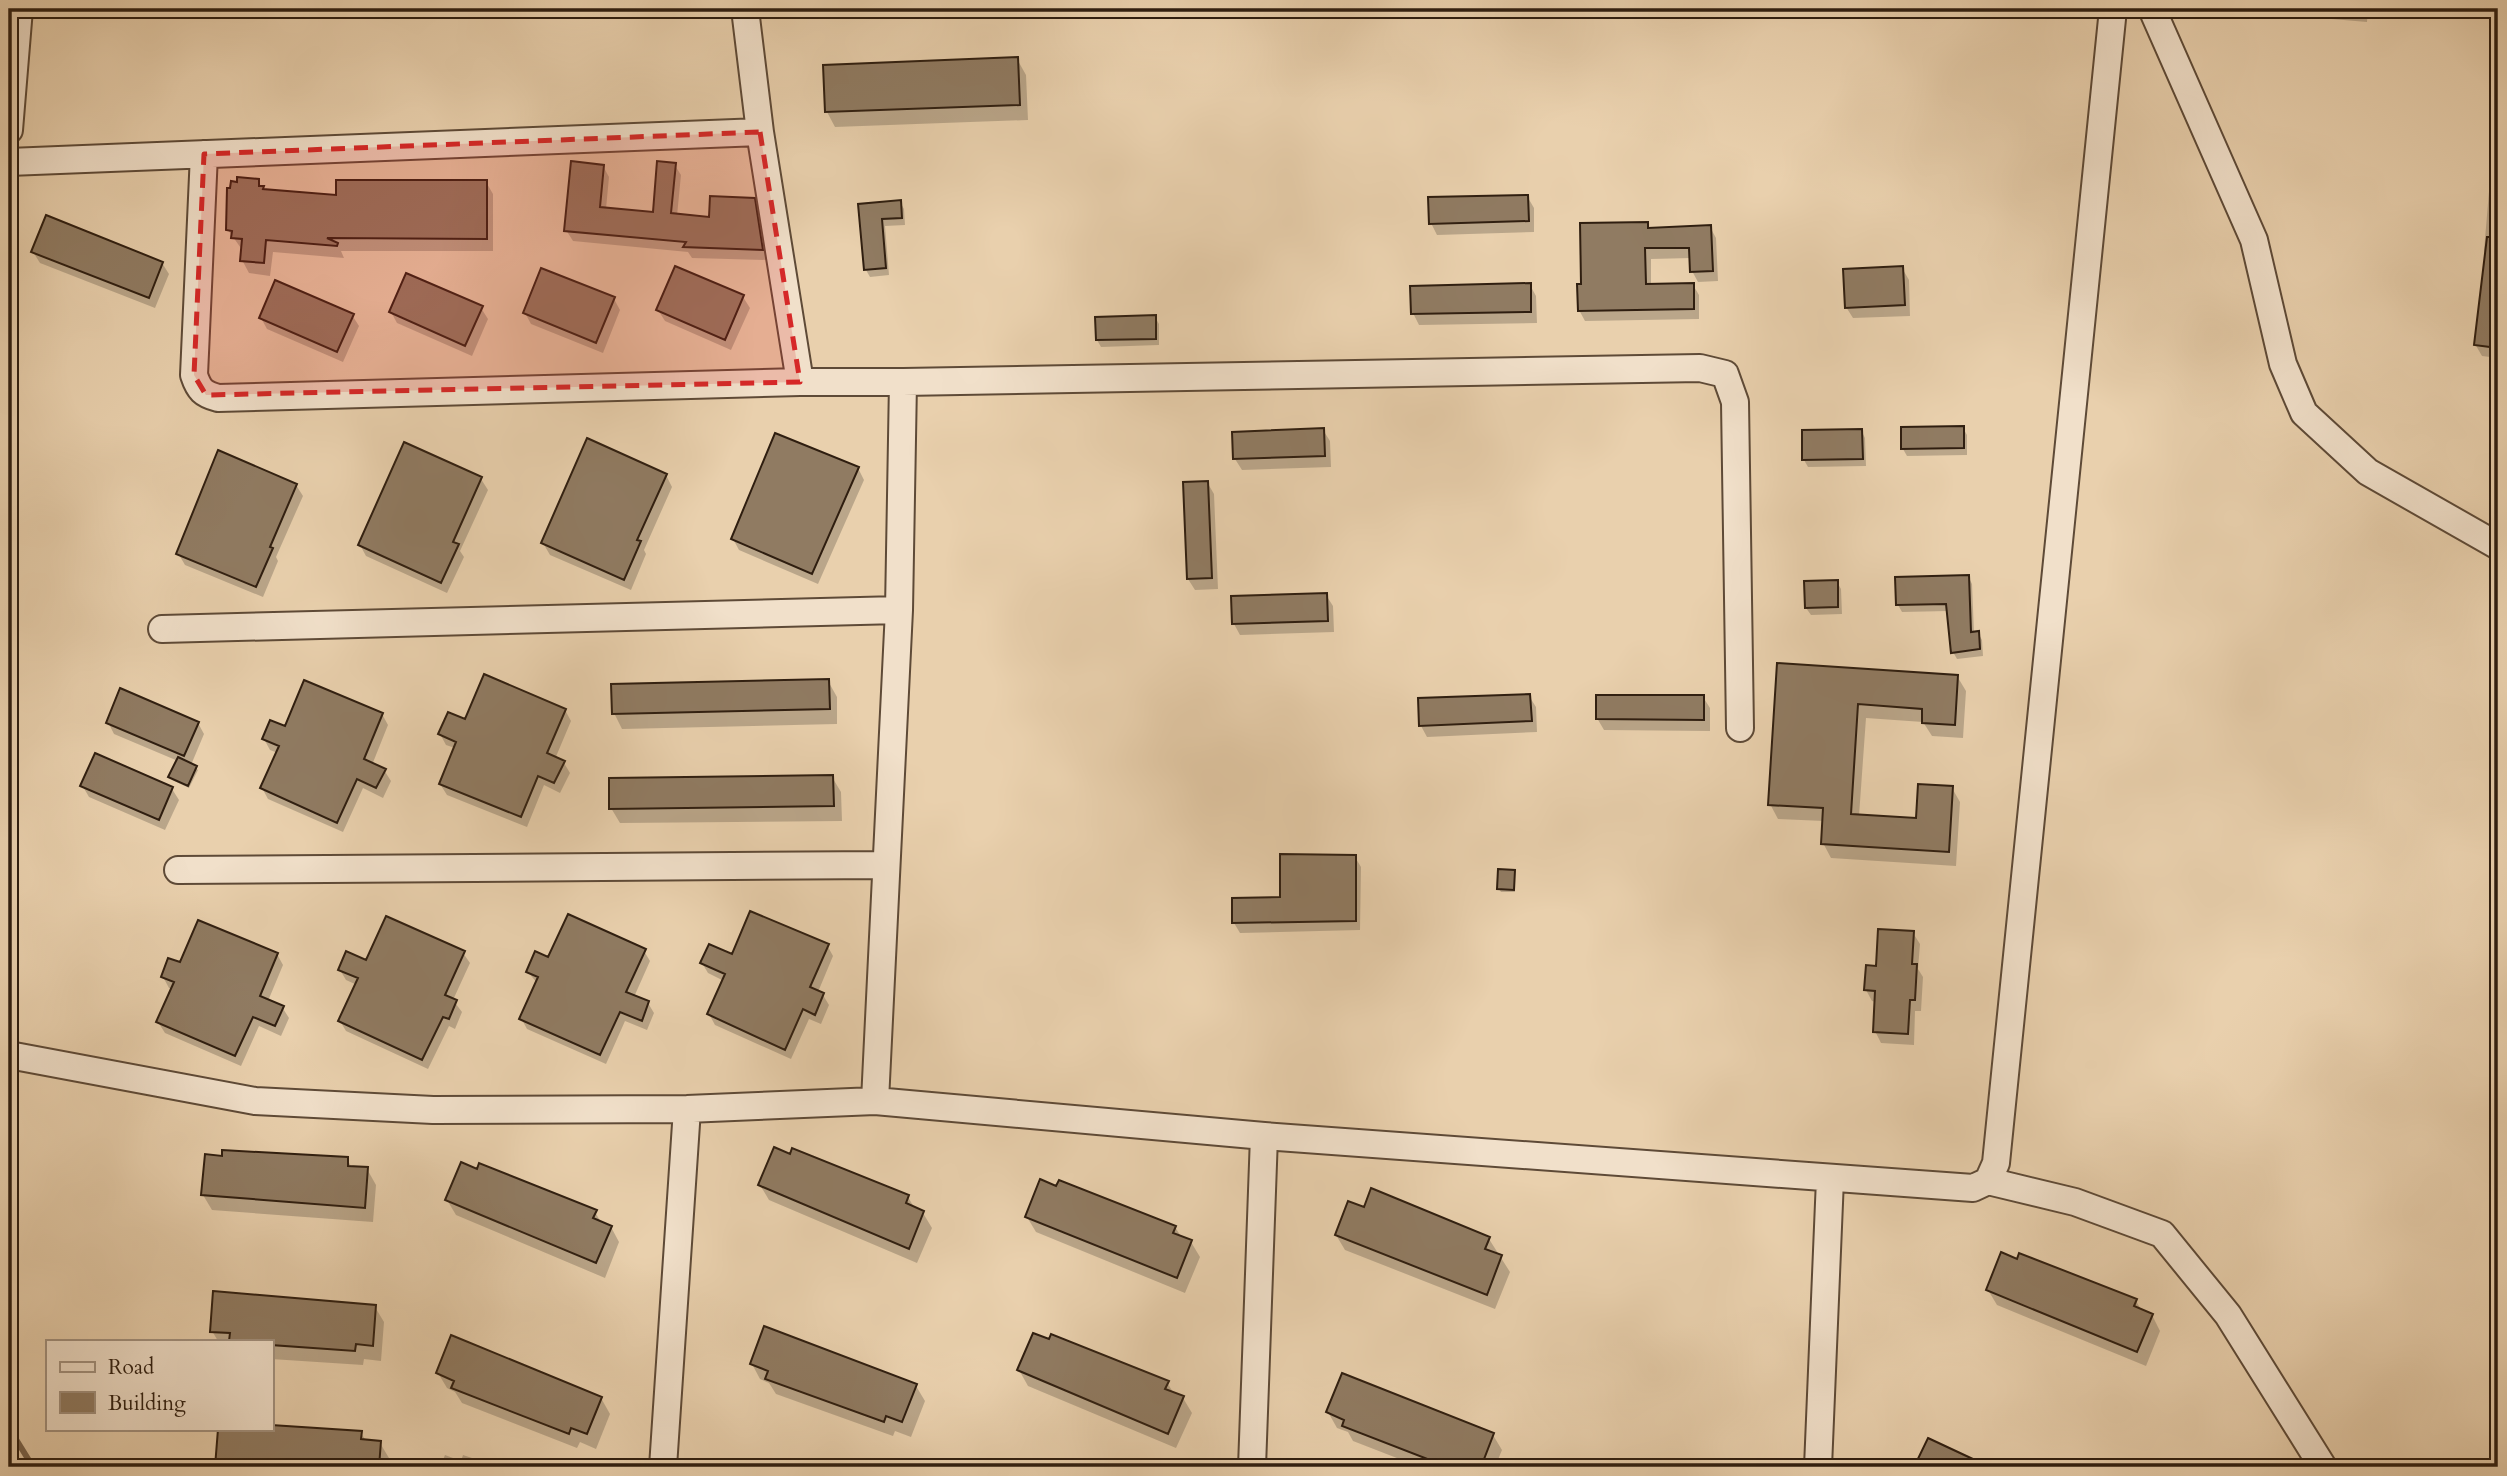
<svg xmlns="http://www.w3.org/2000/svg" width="2507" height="1476" viewBox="0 0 2507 1476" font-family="Cardo,serif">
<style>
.shadow{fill:#0003}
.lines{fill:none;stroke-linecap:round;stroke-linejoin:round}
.stream{stroke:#79644e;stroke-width:6}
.building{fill:#907b62;stroke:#2f1e10;stroke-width:2}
.minor-casing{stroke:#5e4a37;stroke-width:30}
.minor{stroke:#f1e0ca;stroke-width:26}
.marked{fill:#d62828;fill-opacity:0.2;stroke:#d62828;stroke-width:5;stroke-dasharray:14 9;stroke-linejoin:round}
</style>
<rect width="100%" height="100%" fill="#e9d0ad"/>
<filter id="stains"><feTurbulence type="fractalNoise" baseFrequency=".00286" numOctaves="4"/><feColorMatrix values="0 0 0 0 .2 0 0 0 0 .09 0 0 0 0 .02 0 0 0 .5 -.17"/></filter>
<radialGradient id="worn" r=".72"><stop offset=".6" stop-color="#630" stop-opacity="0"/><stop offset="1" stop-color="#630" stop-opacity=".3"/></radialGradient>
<path class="shadow" d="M2316,9H2368L2367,22L2320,18Z
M1017,59L1026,75L1028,120L835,127L827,112L825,67Z
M2498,84V358L2482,356L2475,344L2486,255L2484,251Z
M674,164L681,175L677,216L711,219L754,200L760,211L768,260L692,258L688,252L573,241L566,230L603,166L609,177L606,209L654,214Z
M258,181L264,191L338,197L486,182L493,194V251H341L344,258L273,252L270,276L249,273L242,260L243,251L228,230Z
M1527,196L1534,208V232L1437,235L1431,223Z
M900,202L904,209L905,225L885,226L889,275L870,277L866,270L860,205Z
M1647,224L1651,230L1710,227L1716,238L1718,281L1698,282L1692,271L1691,258L1651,259V285H1693L1699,295V319L1585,321L1579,310L1583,286Z
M33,252L162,263L169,274L155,308L40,263Z
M1902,268L1909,280L1910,316L1853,318L1846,307Z
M1530,285L1536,296L1537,323L1419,325L1413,313Z
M743,297L750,308L731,350L665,321L658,310Z
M614,299L620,310L603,353L531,324L525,313Z
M481,308L488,319L472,356L397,323L391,312Z
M352,315L359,326L343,362L267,329L261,318Z
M1155,317L1159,324V345L1101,347L1097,340V319Z
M1963,428L1967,435V455L1907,456L1903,449V429Z
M1323,430L1330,441L1331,467L1242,470L1235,459Z
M1861,430L1865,438L1866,466L1808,467L1804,460Z
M858,468L864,480L818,584L739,550L733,539Z
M666,475L672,487L644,550L646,554L631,590L550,555L543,543Z
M481,479L488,490L460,551L464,557L447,593L366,556L360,545Z
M1207,482L1214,494L1218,589L1195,590L1188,579Z
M296,485L303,496L276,557L278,561L263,597L185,565L178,553Z
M1968,576L1972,584L1974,633H1978L1982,640L1983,656L1957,659L1953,652L1948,611L1902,612L1898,605Z
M1837,582L1841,589L1842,614L1811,615L1806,608V583Z
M1326,595L1333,606L1334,632L1240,635L1234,624Z
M1778,665L1957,676L1966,691L1963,738L1932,736L1923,722L1866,718L1859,816L1918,820L1952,788L1960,802L1956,866L1831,858L1823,843L1824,821L1778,819L1770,804Z
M828,681L837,697V724L622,729L614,713Z
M1529,696L1536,707L1537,732L1427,737L1421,726Z
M1703,697L1710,708V731L1604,730L1597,718Z
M565,710L571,721L555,759L564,763L570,773L560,793L544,785L527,827L447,795L440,784L455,748L446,745L440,734L466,722Z
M382,714L388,725L372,765L384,770L391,781L383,798L363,788L343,832L268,799L262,788L278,753L270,750L264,739L286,728Z
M108,722L198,723L204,734L191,765L198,770L189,788L172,780L170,777L178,761L114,734Z
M832,777L841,792L842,821L620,823L611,808Z
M82,785L172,789L179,800L165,830L89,797Z
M1355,857L1361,867L1360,930L1240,933L1234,923Z
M1514,871L1515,892H1501L1499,889Z
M1913,933L1920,944L1918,969L1923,977L1921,1011H1915L1914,1045L1881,1043L1875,1031L1876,1002L1872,1001L1866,990L1878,967Z
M827,945L833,956L818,992L823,995L829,1005L821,1024L809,1019L791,1059L715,1025L709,1014L724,981L708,973L702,963Z
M644,951L650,961L634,997L648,1003L654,1013L647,1030L625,1021L606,1064L527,1029L521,1018L537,983L528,972L549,959Z
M463,953L470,963L453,1000L462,1012L455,1029L449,1026L428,1069L346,1031L340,1021L357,985L346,980L340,970L367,962Z
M277,954L283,965L268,1001L282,1007L289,1018L281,1036L259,1026L241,1066L165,1033L158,1022L173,989L169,988L163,977Z
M791,1157L908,1197L915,1209L923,1213L932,1228L917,1263L769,1200L760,1185Z
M347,1159L352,1168L367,1169L376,1185L373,1222L212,1210L203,1195Z
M478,1171L595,1212L602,1224L611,1227L619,1242L605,1278L456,1215L447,1200Z
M1027,1217L1175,1227L1182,1238L1191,1242L1200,1257L1185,1293L1036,1232Z
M1336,1235L1489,1239L1510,1272L1495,1309L1345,1250Z
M2018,1261L2136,1301L2142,1311L2152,1315L2160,1331L2146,1366L1997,1305L1988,1290Z
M375,1307L384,1322L381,1361L364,1359L363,1365L271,1359V1341H218L212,1331Z
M1050,1342L1167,1382L1174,1394L1183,1398L1192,1413L1176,1448L1028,1386L1019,1370Z
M752,1364L916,1386L925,1401L911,1437L895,1431L893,1436L776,1394L769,1383L760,1379Z
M438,1373L601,1398L610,1414L596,1449L580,1442L577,1448L462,1403L455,1392L447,1388Z
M1328,1412L1493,1435L1502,1450L1495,1467H1420L1353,1441L1348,1432L1337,1428Z
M220,1429H271L361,1433L366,1441L380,1443L389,1458L388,1467H216Z
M445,1455L461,1461L463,1455L499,1467H440Z"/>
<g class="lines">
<path class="stream" d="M9,1428L33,1467"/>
</g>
<path class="building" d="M1018,57L1020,105L825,112L823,65Z
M571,161L604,165L600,207L653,212L657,161L676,163L671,213L709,217L710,196L755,198L763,250L683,247L686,242L564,231Z
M237,177L259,179V186H264L263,189L336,195V180H487V239L327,238L338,243L337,246L266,240L264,263L240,261L242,239L231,238L232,231L226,230L227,188H230L231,181L237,182Z
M1528,195L1529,221L1429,224L1428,197Z
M901,200L902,218L882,219L886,268L864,270L858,204Z
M46,215L163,262L149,298L31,252Z
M1648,222V228L1711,225L1713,271L1690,272L1689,248H1645L1646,284L1694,283V309L1578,311L1577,284H1581L1580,223Z
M2487,237H2498V348L2474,345Z
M675,266L744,295L725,340L656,310Z
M1903,266L1905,305L1845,308L1843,269Z
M541,268L615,297L596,343L523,313Z
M406,273L483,306L465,346L389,312Z
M275,280L354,314L337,352L259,318Z
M1531,283V312L1411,314L1410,286Z
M1156,315V339L1096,340L1095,317Z
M1964,426V448L1901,449V427Z
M1324,428L1325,456L1233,459L1232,432Z
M1862,429L1863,459L1802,460V430Z
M775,433L859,467L812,574L731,539Z
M587,438L667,474L637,540L641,541L624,580L541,543Z
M404,442L482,477L453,542L459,544L441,583L358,545Z
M218,450L297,484L270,547L273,548L256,587L176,554Z
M1208,481L1212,578L1187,579L1183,482Z
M1969,575L1971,632L1979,631L1980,649L1951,653L1946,604L1896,605L1895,577Z
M1838,580V607L1805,608L1804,581Z
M1327,593L1328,621L1232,624L1231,596Z
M1777,663L1958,675L1955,725L1922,723V709L1858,704L1851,814L1916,818L1918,784L1953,786L1949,852L1821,844L1823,808L1768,805Z
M484,674L566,709L547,753L565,761L554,783L538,776L521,817L439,784L456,742L438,734L448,712L465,719Z
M829,679L830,709L612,714L611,684Z
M304,680L383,713L364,759L386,769L376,788L357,779L337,823L260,788L279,746L262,739L270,720L285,726Z
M120,688L199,722L184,756L106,723Z
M1530,694L1532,721L1419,726L1418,698Z
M1596,695H1704V720L1596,719Z
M95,753L173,787L159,820L80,786Z
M178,757L197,766L188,786L168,777Z
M833,775L834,806L609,809V778Z
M1280,854L1356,855V921L1232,923V898L1280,897Z
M1498,869L1515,870L1514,890L1497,889Z
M750,911L829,944L810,987L824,993L815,1015L803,1009L785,1050L707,1014L725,974L700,963L709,944L732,954Z
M568,914L646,949L626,992L649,1001L642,1021L620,1012L600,1055L519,1019L538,977L526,972L535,951L548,957Z
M386,916L465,951L445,995L457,1000L449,1019L443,1017L422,1060L338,1021L358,978L338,970L346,951L366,960Z
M198,920L278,953L260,996L284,1006L275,1026L253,1017L235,1056L156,1022L174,982L161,977L168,958L180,962Z
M1878,929L1914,931L1912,964H1917L1915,1000H1910L1908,1034L1873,1032L1875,991L1864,990L1866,965L1876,966Z
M774,1147L790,1154L792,1148L909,1195L906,1203L924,1211L909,1249L758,1185Z
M222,1150L348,1157V1166L368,1167L365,1208L201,1195L205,1154L222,1156Z
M461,1162L477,1169L479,1163L597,1210L593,1218L612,1226L596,1263L445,1200Z
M1040,1179L1056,1186L1059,1180L1176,1226L1173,1233L1192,1240L1177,1278L1025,1217Z
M1371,1188L1490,1237L1485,1249L1502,1255L1487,1295L1335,1235L1348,1201L1364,1207Z
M2001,1252L2017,1259L2019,1253L2137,1299L2134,1306L2153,1314L2137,1352L1986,1290Z
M213,1291L376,1305L373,1346L356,1344L355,1351L271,1345V1341H229L230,1333L210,1332Z
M764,1326L917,1384L902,1422L886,1416L884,1422L765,1379L768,1371L750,1364Z
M1033,1333L1049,1339L1051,1334L1169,1381L1165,1389L1184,1396L1168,1434L1017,1370Z
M451,1335L602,1397L587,1434L571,1428L569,1434L451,1388L454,1381L436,1373Z
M1342,1373L1494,1433L1481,1467H1448L1342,1426L1344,1420L1326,1412Z
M271,1425L362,1431L361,1439L381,1441L379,1467H215L218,1429H271Z
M1928,1438L1990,1467H1914Z"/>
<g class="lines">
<g class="minor-casing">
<path id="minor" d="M2152,9L2254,240L2283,364L2304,413L2368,472L2498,546
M9,130L19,9
M760,132L800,382
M204,154L194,375C199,390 203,394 218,398L800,382H903L1700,368L1725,374L1735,402L1740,728
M9,162L760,132L745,9
M162,629L899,610
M178,870L885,865
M9,1055L255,1101L433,1110L687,1109L875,1101L1264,1136L1973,1188L1988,1181L2075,1202L2162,1234L2228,1315L2323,1467
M875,1101L899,610L903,382
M1988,1181L1996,1163L2113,9
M663,1467L687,1109
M1252,1467L1264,1136
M1818,1467L1830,1179"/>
</g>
<use href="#minor" class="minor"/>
</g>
<path class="marked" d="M760,132L800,382L206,395L194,375L204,154Z"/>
<rect width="2507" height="1476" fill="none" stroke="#e9d0ad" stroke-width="35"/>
<rect x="10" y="10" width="2486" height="1455" fill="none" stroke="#2f1e10" stroke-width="3.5"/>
<rect x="18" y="18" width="2472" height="1441" fill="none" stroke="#2f1e10" stroke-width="2"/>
<rect x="46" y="1340" width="228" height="91" fill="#f1e0ca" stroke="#a39280" stroke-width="2"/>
<rect x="60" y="1362" width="35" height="10" fill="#f1e0ca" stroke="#a39280" stroke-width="2"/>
<text x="108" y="1374" font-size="21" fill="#2f1e10">Road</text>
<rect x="60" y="1392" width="35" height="21" fill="#907b62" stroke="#a39280" stroke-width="2"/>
<text x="108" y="1410" font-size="21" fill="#2f1e10">Building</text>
<rect width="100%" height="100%" filter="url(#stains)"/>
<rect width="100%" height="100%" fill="url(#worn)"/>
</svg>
